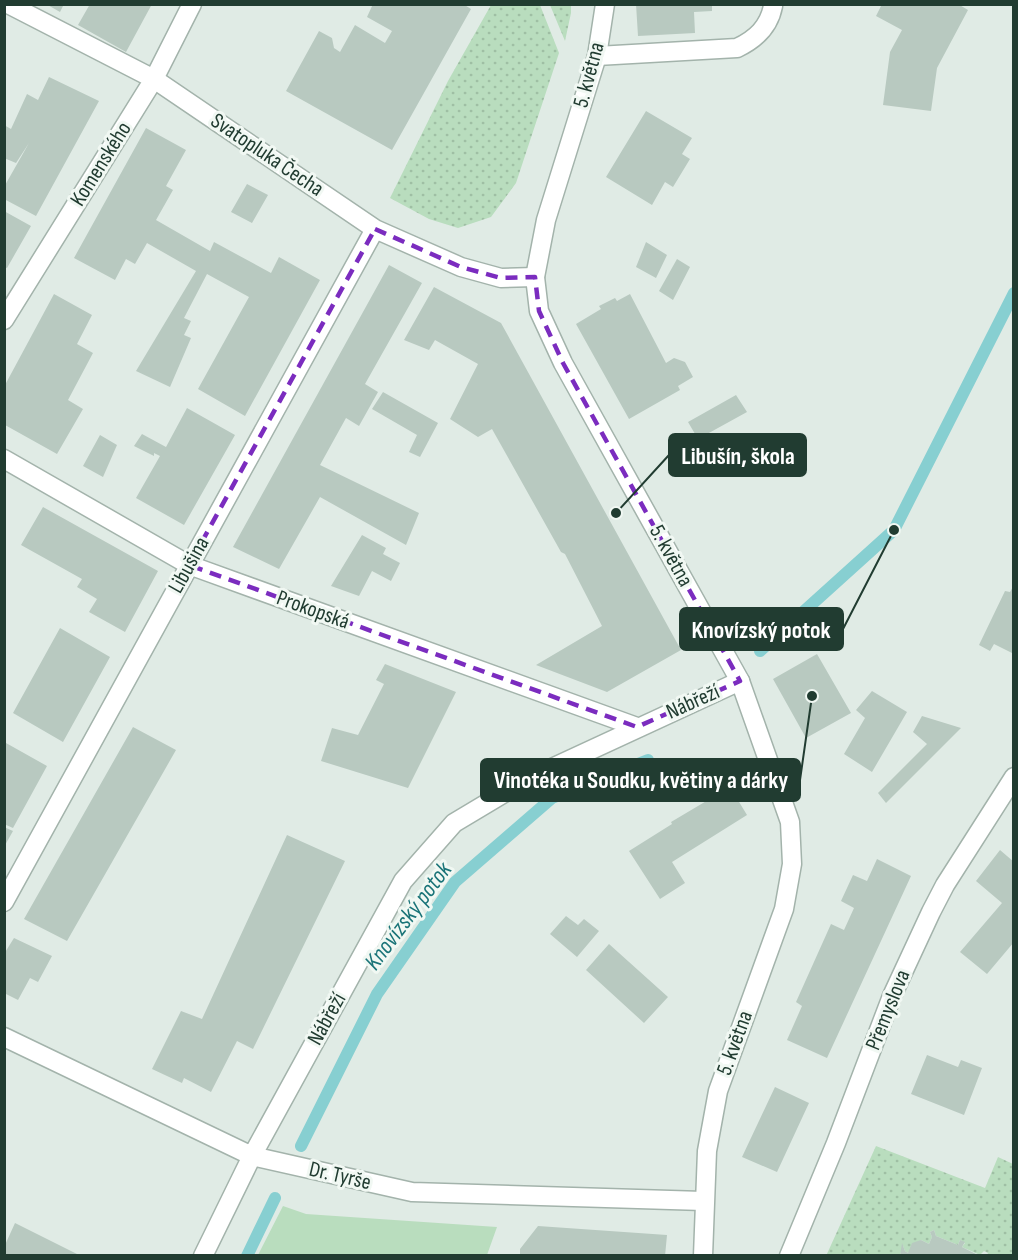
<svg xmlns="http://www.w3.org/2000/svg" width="1018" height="1260" viewBox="0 0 1018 1260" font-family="'Sofia Sans Condensed',sans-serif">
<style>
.grass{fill:url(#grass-dots)}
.park{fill:#b9ddbe}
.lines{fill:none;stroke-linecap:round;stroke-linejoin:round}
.stream{stroke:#87cfd1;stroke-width:12}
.building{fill:#b8c9c0}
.service-casing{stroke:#a3b3ab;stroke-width:21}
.minor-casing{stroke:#a3b3ab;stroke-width:21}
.tertiary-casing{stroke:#a3b3ab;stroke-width:21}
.service{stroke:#fff;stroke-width:18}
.minor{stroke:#fff;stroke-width:18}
.tertiary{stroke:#fff;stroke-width:18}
.marked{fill:none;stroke:#7b2cbf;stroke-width:4.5;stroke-dasharray:12 8;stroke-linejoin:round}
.labels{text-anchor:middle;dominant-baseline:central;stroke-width:6;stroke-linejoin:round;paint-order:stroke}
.street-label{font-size:22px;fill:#213c31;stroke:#f1f8f3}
.water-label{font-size:24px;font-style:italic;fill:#1a7478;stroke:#f1f8f3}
.leader{fill:none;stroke:#213c31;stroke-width:2}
.callout-dot{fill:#213c31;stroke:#f1f8f3;stroke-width:2}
.callout{fill:#213c31;stroke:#213c31;stroke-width:2}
.callout-label{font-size:24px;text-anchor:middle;font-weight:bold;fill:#fff}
</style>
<defs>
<pattern id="grass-dots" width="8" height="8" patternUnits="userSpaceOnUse" patternTransform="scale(1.5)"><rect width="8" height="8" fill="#b9ddbe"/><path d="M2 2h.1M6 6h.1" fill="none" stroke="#9fbfa4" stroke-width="1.8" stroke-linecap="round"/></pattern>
</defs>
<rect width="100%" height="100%" fill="#e0ebe5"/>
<path class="grass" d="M491,5H540L559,53L516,183L491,217L458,228L429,219L390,198L448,81Z
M550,5H571V13L565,41Z
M876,1146L985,1188L998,1157L1013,1164V1255H987L988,1253L984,1251L980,1255L962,1247L965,1243L960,1240L958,1245L936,1236L934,1230L930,1232L932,1237L929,1244L921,1240L908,1253L905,1251L903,1246L900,1255L826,1256Z"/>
<path class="park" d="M283,1206L306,1214L497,1227L487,1255H258Z"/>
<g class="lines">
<path class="stream" d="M760,651L894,530L1014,293
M301,1146L377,994L455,882L552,798L648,760
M247,1256L275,1198"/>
</g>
<path class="building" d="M46,4H64L60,12Z
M90,4H152L126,52L78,25Z
M373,4H463L471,9L392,150L286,91L319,31L332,38L334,48L340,52L355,25L385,43L392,31L367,17Z
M636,4H712V11L694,12L695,33L638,36Z
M882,4H958L968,10L937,68L931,111L883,105L890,52L902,30L876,16Z
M49,77L99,101L36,216L4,199V187L29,143L16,163L4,158V125L11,129L27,94L38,100Z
M646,111L692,138L682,154L690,159L673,187L665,182L652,205L606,177Z
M146,128L186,150L166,186L173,190L156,220L210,251L214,242L271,273L279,257L320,280L245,416L198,389L249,297L207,274L184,318L191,321L184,335L191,338L170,387L136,371L196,271L147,243L135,264L126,259L115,280L74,258Z
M247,184L268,195L252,223L231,212Z
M4,211L31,226L7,268L4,267Z
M646,242L667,255L656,278L636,267Z
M677,259L690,267L673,300L659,291Z
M389,265L422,283L365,384L378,392L359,426L346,418L320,465L419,513L406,545L320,497L279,569L233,547Z
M434,287L501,323L681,650L607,692L536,665L602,626L565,554L561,552L492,429L478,437L450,419L478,364L435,340L429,350L404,340Z
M54,294L92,315L77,344L93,353L68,400L83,409L57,454L5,425V385Z
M630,294L666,363L674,358L685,362L693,377L678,386L680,390L629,419L576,324L601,309L599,306L615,298L617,301Z
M383,392L438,423L420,457L409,452L417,435L372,409Z
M736,395L747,412L698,439L688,422Z
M187,408L235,435L184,525L136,498L160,456L154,453V456L134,446L142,434L166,447Z
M100,435L117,445L103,477L83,466Z
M43,507L158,571L125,632L89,612L97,599L77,587L82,579L21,545Z
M362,535L386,548L383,554L400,563L391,581L372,571L359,596L331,586Z
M1014,585V654L994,644L990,651L979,645L1005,591L1010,592Z
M60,628L110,657L63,742L13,713Z
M817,654L851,713L806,738L773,679Z
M385,664L456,692L408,788L321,761L332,728L358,735L384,684L376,680Z
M872,691L907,712L872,772L844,754L865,718L856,710Z
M922,716L961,728L886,803L878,793L927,744L913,732Z
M133,727L176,750L67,941L24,919Z
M6,743L47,766L13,828L4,824Z
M730,787L747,815L672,862L685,883L660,899L629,851L672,824L671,822Z
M4,827L13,831L4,847Z
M287,835L345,861L253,1049L237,1041L211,1092L184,1078L182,1083L152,1069L181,1011L202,1019Z
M1000,850L1014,862V942L987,974L960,952L1002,903L976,881Z
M877,859L911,876L827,1058L787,1040L802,1006L796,1002L831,924L844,930L854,908L841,901L853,875L867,881Z
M566,916L578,925L584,919L599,931L577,957L550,934Z
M14,938L52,956L38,982L30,978L18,1000L4,993V954Z
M609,944L668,997L644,1023L586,970Z
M927,1055L958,1067L961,1060L982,1068L964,1115L911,1094Z
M775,1087L809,1103L777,1172L742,1157Z
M15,1223L81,1256H5V1245Z
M538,1226L667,1235L665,1256H520V1249Z
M934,1230L936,1236L958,1245L960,1240L965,1242L962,1247L980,1256H900L902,1243L905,1251L908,1253L912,1243L921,1240L929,1244L932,1237L930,1232Z"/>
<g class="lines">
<g class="service-casing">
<path id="service" d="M597,56L737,48C756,39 769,27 773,6"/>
</g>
<g class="minor-casing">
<path id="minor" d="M8,4L154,79L375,229L461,267L501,278L535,277
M4,320L154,79L192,4
M4,459L189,565L637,727
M4,902L375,229
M4,1037L252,1156L412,1192L703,1201
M203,1256L252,1156L403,881L454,823L526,780L740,681"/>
</g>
<g class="tertiary-casing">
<path id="tertiary" d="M605,4L597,56L546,220L535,277L539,311L563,363L740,681L790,822L792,864L784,909L718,1091L707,1151L703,1256
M789,1256L836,1143L892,996L931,912L945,885L1014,777"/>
</g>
<use href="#service" class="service"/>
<use href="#minor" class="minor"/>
<use href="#tertiary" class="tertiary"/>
</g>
<path class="marked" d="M375,229L461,267L501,278L535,277L539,311L563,363L740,681L637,727L189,565Z"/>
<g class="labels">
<g class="street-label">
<text transform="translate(589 75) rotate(-75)">5. května</text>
<text transform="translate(267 155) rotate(34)">Svatopluka Čecha</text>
<text transform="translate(101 164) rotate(-58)">Komenského</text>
<text transform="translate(671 556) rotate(61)">5. května</text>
<text transform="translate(189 565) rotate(-61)">Libušina</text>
<text transform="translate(313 610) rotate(20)">Prokopská</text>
<text transform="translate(693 702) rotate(-24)">Nábřeží</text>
<text transform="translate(888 1010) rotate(-68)">Přemyslova</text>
<text transform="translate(327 1019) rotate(-61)">Nábřeží</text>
<text transform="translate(735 1043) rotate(-70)">5. května</text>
<text transform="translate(340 1176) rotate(13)">Dr. Tyrše</text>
</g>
<g class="water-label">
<text transform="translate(408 916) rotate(-53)">Knovízský potok</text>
</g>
</g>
<path class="leader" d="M616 513L669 455M894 530L843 629M812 696L800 780"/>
<g class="callout-dot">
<circle cx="616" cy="513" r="6"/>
<circle cx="894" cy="530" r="6"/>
<circle cx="812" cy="696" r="6"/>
</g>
<g class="callout">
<rect x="669" y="434" width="137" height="42" rx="6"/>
<rect x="680" y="608" width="163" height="42" rx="6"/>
<rect x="481" y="759" width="319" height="42" rx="6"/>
</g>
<g class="callout-label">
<text x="738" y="464">Libušín, škola</text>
<text x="761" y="638">Knovízský potok</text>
<text x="641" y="788">Vinotéka u Soudku, květiny a dárky</text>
</g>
<rect width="1018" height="1260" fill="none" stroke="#213c31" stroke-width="12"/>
</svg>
